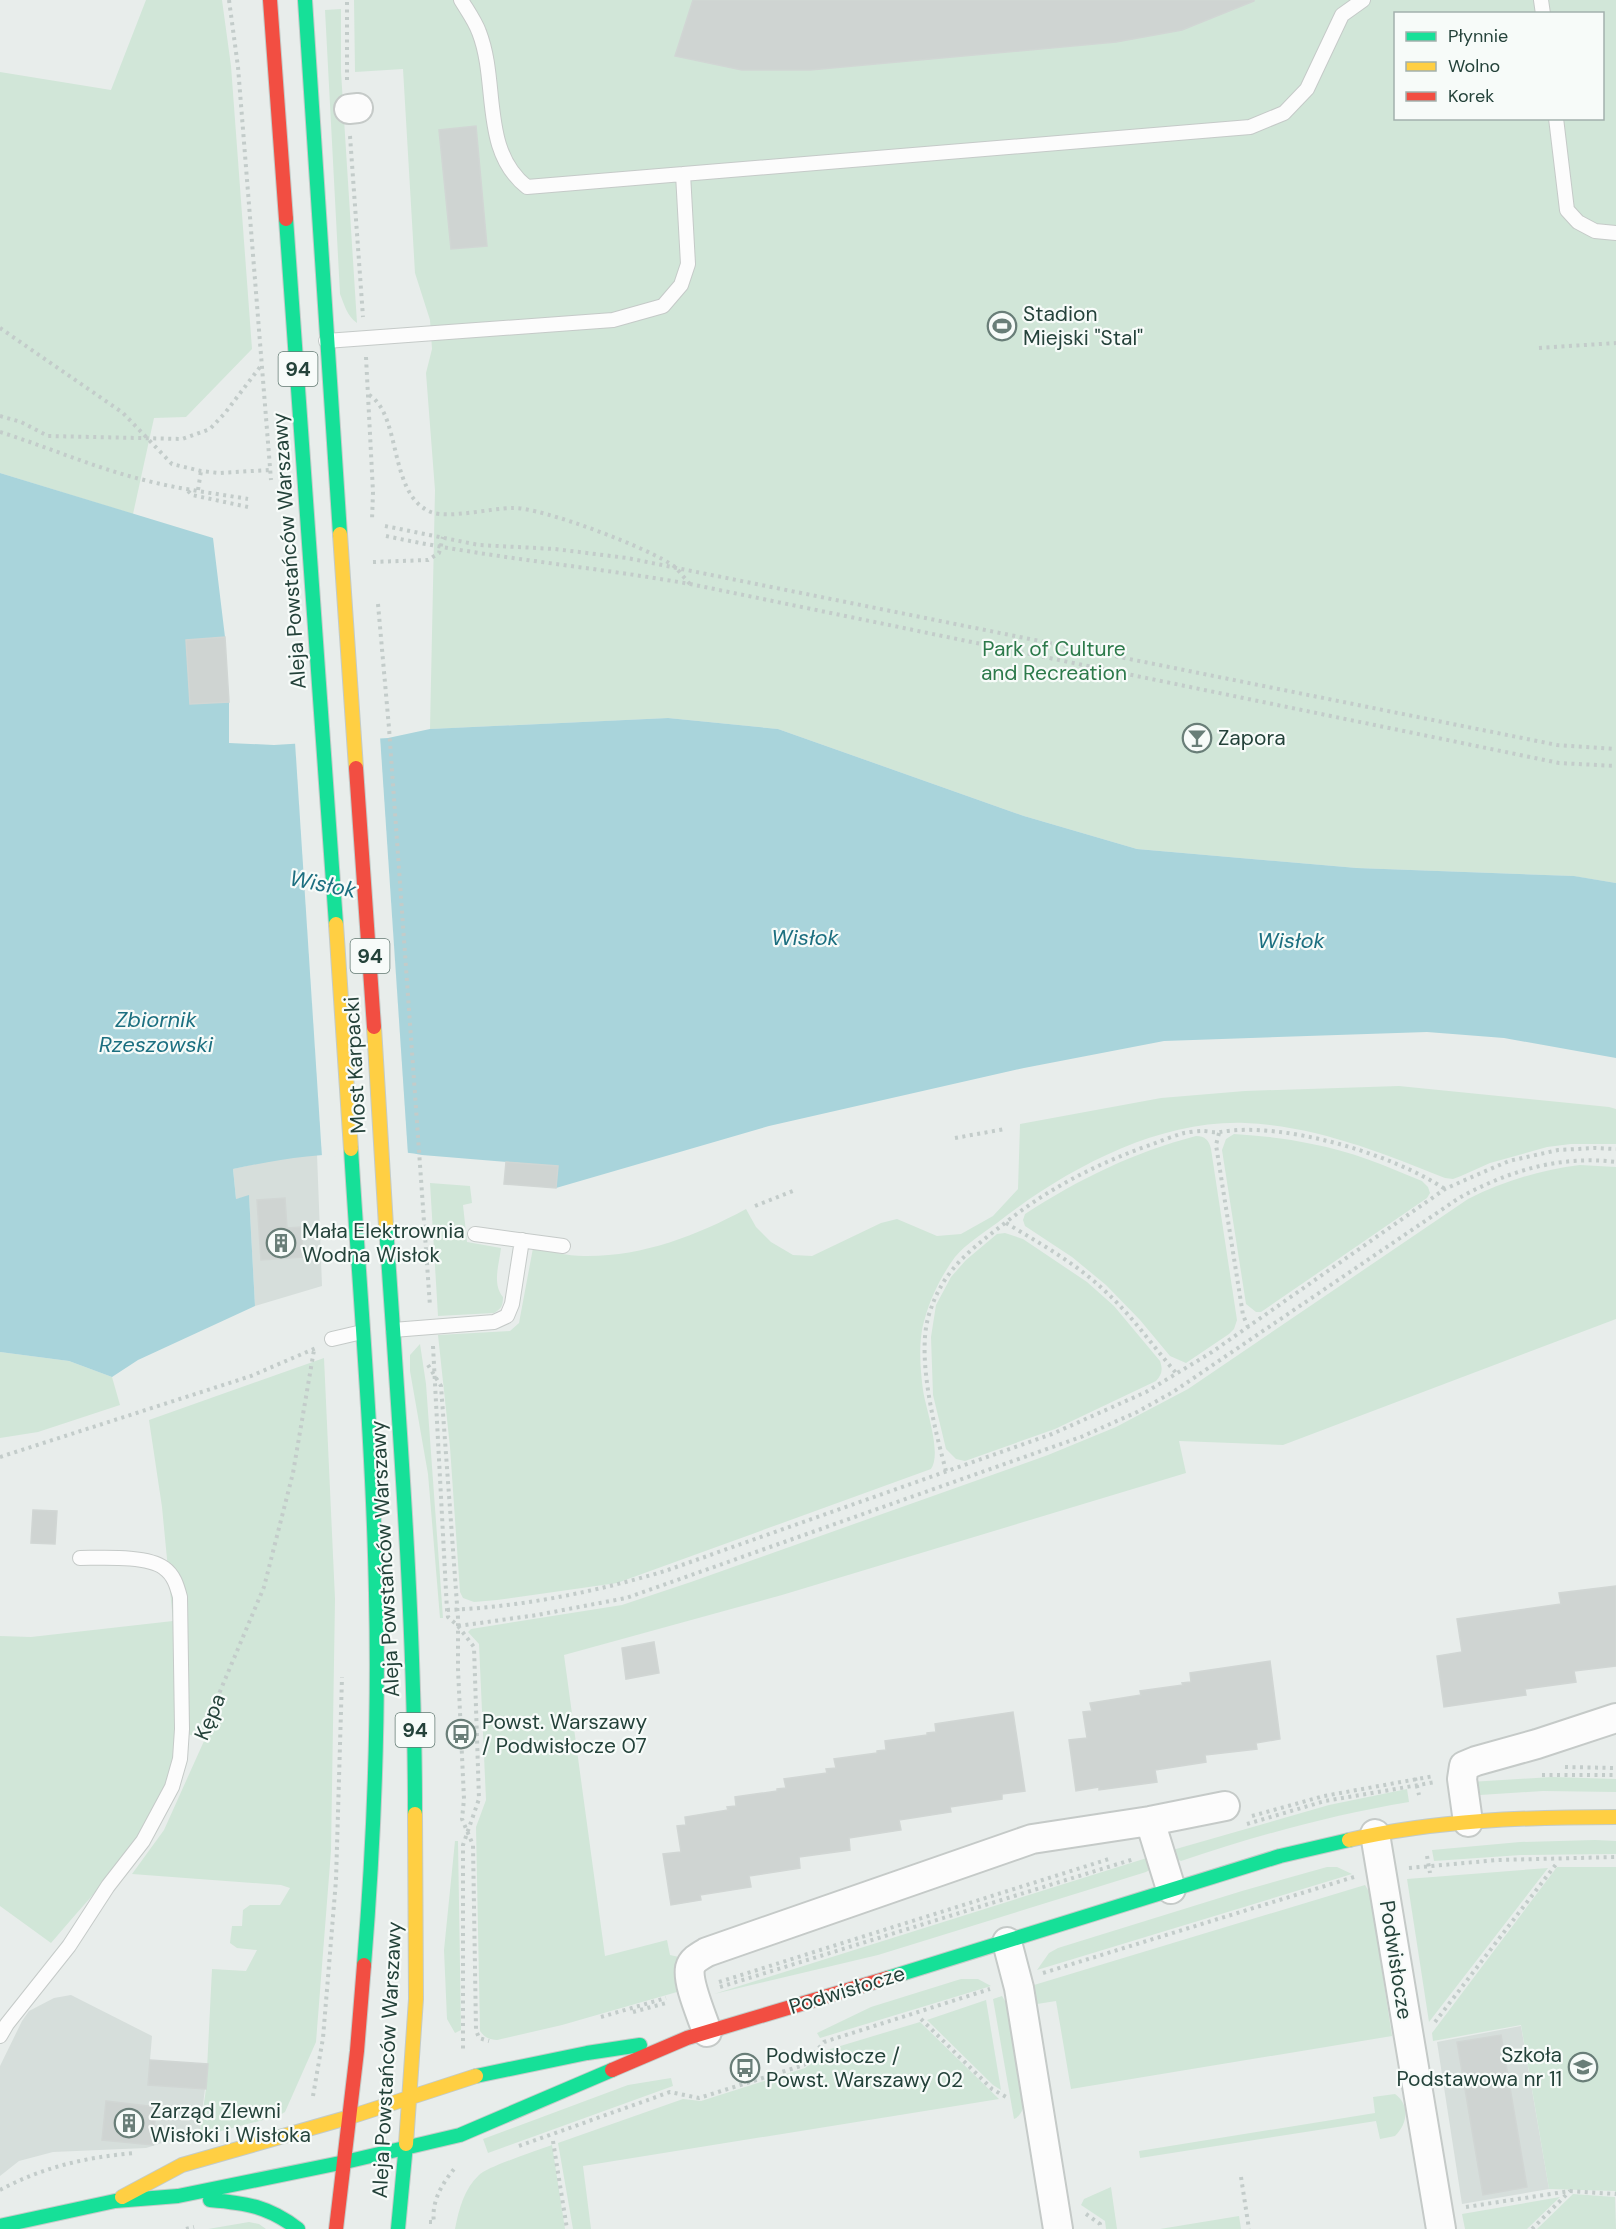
<svg xmlns="http://www.w3.org/2000/svg" width="1616" height="2229" viewBox="0 0 1616 2229" font-family="'DM Sans',sans-serif">
<style>
.built{fill:#d6dedb}
.green{fill:#d1e6d8;fill-rule:evenodd}
.water{fill:#a9d4db}
.pier{fill:#e8edeb}
.building{fill:#cfd4d2;stroke:#d1d6d4;stroke-width:1.5}
.lines{fill:none;stroke-linecap:round;stroke-linejoin:round}
.lane-casing{stroke:#c5cac8;stroke-width:16}
.street-casing{stroke:#c5cac8;stroke-width:32}
.fast-casing{stroke:#c3cbc8;stroke-width:16}
.slow-casing{stroke:#c3cbc8;stroke-width:16}
.jam-casing{stroke:#c3cbc8;stroke-width:16}
.path{stroke:#c3ccca;stroke-width:4;stroke-dasharray:3 4.5;stroke-linecap:butt}
.lane{stroke:#fcfcfc;stroke-width:14}
.street{stroke:#fcfcfc;stroke-width:28}
.fast{stroke:#16e098;stroke-width:14}
.slow{stroke:#ffcf43;stroke-width:14}
.jam{stroke:#f24e42;stroke-width:14}
.labels{text-anchor:middle;dominant-baseline:central;stroke-width:4.5;stroke-linejoin:round;paint-order:stroke}
.shield{fill:#f7fbf9;stroke:#637a73;stroke-width:1.5}
.shield-label{font-size:20px;font-weight:bold;fill:#24423a}
.poi-label{font-size:21px;fill:#24423a;stroke:#f7fbf9;text-anchor:start}
.street-label{font-size:21px;fill:#24423a;stroke:#f7fbf9}
.park-label{font-size:21px;fill:#2d7a4b;stroke:#f7fbf9}
.water-label{font-size:22px;font-style:italic;fill:#1c6f80;stroke:#f7fbf9}
</style>
<rect width="100%" height="100%" fill="#e8edeb"/>
<path class="built" d="M317,1154L322,1286L255,1306L249,1196L236,1199L233,1169L286,1157Z
M71,1995L152,2036L150,2060L208,2064L199,2137L165,2142L146,2148L53,2152L19,2161L0,2176V2066L22,2021L29,2011L54,1998Z
M1521,2026L1549,2189L1462,2204L1437,2042Z"/>
<path class="green" d="M146,0H222L231,66L252,349L186,417L154,418L133,514L0,473V72L111,90Z
M354,0H1616V883L1573,876L1357,868L1137,849L1024,816L778,729L668,718L430,729L435,490L426,373L432,349L430,320L415,273L403,69L355,72ZM1396,14H1602V118H1396Z
M341,9V72L357,323C347,316 344,304 340,294L325,10Z
M1399,1086L1609,1107L1616,1109V1144H1571L1547,1147L1490,1163L1461,1176L1453,1179L1445,1178C1380,1152 1315,1126 1245,1123C1156,1120 1065,1170 997,1223C983,1233 966,1244 955,1257C942,1275 931,1296 925,1318C918,1339 920,1368 923,1390C926,1410 942,1453 931,1469L617,1583L497,1600L474,1602L463,1598L460,1592L450,1447L438,1335L510,1331L519,1323L533,1248C549,1251 567,1256 584,1256C641,1257 696,1236 746,1209L756,1227L771,1242L793,1255L812,1256L881,1223L897,1219L937,1236L961,1234L993,1216L1018,1189L1020,1124L1161,1098L1245,1091Z
M1234,1134C1260,1136 1287,1138 1312,1144C1351,1151 1386,1166 1422,1181L1428,1187L1430,1193L1427,1198L1261,1312H1256L1246,1304L1222,1150L1226,1139Z
M1196,1136C1205,1136 1209,1140 1211,1149L1237,1320L1234,1329L1229,1334L1186,1363L1170,1356L1140,1320L1106,1285L1072,1257L1025,1226L1023,1220L1025,1214C1079,1179 1134,1152 1196,1136Z
M1580,1165L1616,1167V1319L1283,1445L1179,1441L1186,1473L782,1595L564,1655L605,1956L667,1940L670,1955L679,1957L684,1990L562,2025L497,2040C489,2039 485,2038 480,2031L476,1827L486,1800L479,1644L468,1632L471,1629L622,1605L691,1582L1048,1455L1116,1427L1188,1389L1468,1199C1504,1181 1540,1170 1580,1165Z
M430,1183L470,1186L472,1203L463,1205L467,1242L501,1248C499,1265 492,1284 503,1297C503,1306 501,1309 494,1313L438,1316Z
M1005,1233L1023,1239L1087,1282L1114,1306L1160,1361C1163,1370 1162,1374 1156,1381L1055,1429L965,1461L956,1459L946,1449L933,1395L931,1337L936,1305L951,1277L966,1260L997,1234Z
M420,1344L426,1384L443,1618H440L428,1474L410,1371V1355Z
M0,1352L69,1361L112,1377L120,1405L38,1432L0,1438Z
M324,1358L335,1599L331,1851L316,2042L285,2112L278,2116L199,2137L206,2089L212,1969L246,1971L257,1950L237,1948L230,1943L232,1926H242L243,1910L250,1905H280L290,1888L281,1885L132,1874L164,1830L204,1741L184,1732C174,1763 165,1795 148,1823C121,1866 84,1904 51,1943L0,1906V1636L31,1637L173,1621L162,1507L149,1420Z
M1552,1777L1616,1779V1792L1543,1791L1480,1795L1475,1793L1470,1782Z
M1407,1789L1409,1802C1331,1815 1255,1836 1181,1861L1174,1858L1169,1851L1329,1805Z
M1595,1840L1616,1841V1854L1521,1855L1434,1861L1432,1850L1520,1842Z
M455,1841H458L461,2030L455,2033L447,2019L444,1950Z
M1150,1857L1151,1869L1146,1872L878,1955L714,1994Z
M1327,1867H1337L1352,1874L1037,1970L1049,1953L1058,1948L1242,1891Z
M1557,1867H1616V2196L1615,2191L1549,2189L1521,2025L1433,2041L1432,2033Z
M1548,1868L1429,2022L1407,1879Z
M1365,1885L1370,1893L1392,2036L1071,2089L1056,2001L1037,2004L1034,1985Z
M961,1979H978L991,1986L820,2038L817,2033L871,2007Z
M1002,1996L1010,2009L1025,2096C1024,2105 1023,2115 1014,2119L993,1999Z
M986,2000L1001,2090L993,2085L927,2020Z
M920,2022L999,2099L583,2166L591,2229H573L558,2143L683,2099L701,2101L805,2068L827,2050Z
M671,2078L673,2086L488,2153L483,2139L628,2085Z
M1395,2094C1410,2105 1408,2123 1395,2136L1380,2139L1376,2121L1140,2158L1139,2151L1375,2113L1373,2097Z
M552,2145L565,2229H455C459,2209 464,2189 479,2175C487,2167 538,2150 552,2145Z
M1111,2187L1117,2229H1106L1105,2221L1081,2205L1084,2199Z
M1573,2194L1615,2197L1616,2229H1537Z
M1560,2197L1527,2229H1465L1462,2214Z
M1239,2216L1241,2229H1160Z
M249,2222L259,2224L266,2229H208Z"/>
<path class="water" d="M0,473L213,538L225,637L186,640L190,704L229,702V743L274,745L388,738L430,729L668,718L778,729L1024,816L1137,849L1357,868L1574,876L1616,883V1058L1504,1038L1427,1032L1164,1041L1024,1068L769,1126L556,1188L557,1166L422,1155C402,1151 383,1152 362,1153C315,1154 279,1159 233,1169L236,1199L249,1195L255,1306L138,1360L112,1377L69,1361L0,1352Z"/>
<path class="pier" d="M380,736L408,1155L322,1157L295,742Z"/>
<path class="building" d="M693,0H1254V1L1182,30L1116,42L810,70H742L675,56Z
M476,126L487,246L451,249L439,130Z
M225,637L229,702L190,704L186,640Z
M506,1162L558,1166L556,1188L504,1184Z
M285,1198L287,1228L301,1227L303,1257L261,1260L257,1200Z
M33,1510L57,1511L55,1544L31,1543Z
M1616,1586V1666L1574,1671L1576,1682L1525,1689L1526,1695L1444,1707L1437,1656L1462,1652L1457,1619L1561,1604L1559,1593Z
M654,1642L659,1673L626,1679L622,1648Z
M1270,1661L1280,1739L1256,1743L1257,1749L1205,1755L1206,1762L1155,1770L1157,1782L1099,1790V1787L1076,1791L1069,1740L1087,1738L1083,1712L1092,1711L1090,1703L1141,1695L1140,1691L1183,1685L1182,1683L1191,1682L1190,1673Z
M1013,1712L1025,1791L1002,1794V1799L950,1807L951,1812L899,1820L901,1830L849,1838L850,1850L799,1857L800,1868L749,1876L751,1887L700,1895L701,1900L671,1905L663,1854L681,1852L677,1826L686,1825L685,1817L728,1810L727,1807L736,1806L735,1797L777,1791V1789L786,1788L784,1779L827,1773L826,1769L836,1768L834,1759L877,1753V1751L886,1750L885,1741L927,1735V1733L936,1732L935,1724Z
M1501,2035L1527,2187L1483,2195L1457,2042Z
M150,2060L208,2064L206,2089L148,2085Z
M106,2101L156,2107L153,2145L102,2140Z"/>
<g class="lines">
<g class="lane-casing">
<path id="lane" d="M461,0C467,10 475,21 479,32C499,83 480,150 527,187L1250,127L1284,113L1307,89L1342,15L1363,0
M1541,0L1543,14
M1556,118L1567,210L1578,222L1595,231L1616,233
M326,341L613,320L663,306L681,285L688,264L683,174
M475,1234L563,1246
M393,1330L494,1322L507,1316L512,1304L522,1240
M332,1339L362,1332
M0,2036L7,2024L69,1946L108,1886L143,1841L172,1787L180,1759L182,1729L180,1597C177,1586 174,1575 164,1568C147,1555 101,1558 80,1558"/>
</g>
<g class="street-casing">
<path id="street" d="M349,109L358,108
M1150,1821L1171,1889
M1468,1822L1462,1779L1464,1766L1476,1761L1537,1744L1616,1718
M1375,1834L1441,2229
M1007,1942L1019,1988L1058,2229
M707,2032C702,2016 687,1983 690,1968C692,1960 700,1956 707,1952L1032,1839L1150,1821L1225,1806"/>
</g>
<g class="fast-casing">
<path id="fast" d="M305,0L340,534
M286,219L336,924
M351,1149C360,1297 373,1445 376,1593C379,1717 374,1841 364,1965
M386,1226C399,1422 415,1618 415,1814
M888,1978L1280,1856L1349,1840
M476,2076L587,2053L640,2045
M210,2200C246,2203 268,2206 298,2229
M0,2226L115,2201L178,2196L345,2162L460,2135L612,2070
M398,2229L406,2144"/>
</g>
<g class="slow-casing">
<path id="slow" d="M340,534L356,768
M336,924L351,1149
M374,1027L386,1226
M1349,1840C1437,1820 1526,1817 1616,1817
M406,2144L416,1999L415,1814
M122,2197L182,2165L350,2117L476,2076"/>
</g>
<g class="jam-casing">
<path id="jam" d="M270,0L286,219
M356,768L374,1027
M612,2070L687,2038L888,1978
M336,2229L357,2051L364,1965"/>
</g>
<path class="path" d="M229,0L238,67L271,480
M347,80V0
M350,136L363,317
M0,328L123,413L172,464L201,471L219,473L269,470
M1539,348L1616,343
M366,357L373,492L372,520
M369,395C402,415 388,495 431,512C449,519 492,508 513,508C541,507 652,549 675,567C680,572 685,579 690,584
M0,416L21,422L48,436L182,439L210,429L225,413L260,367
M0,432C48,447 95,468 144,480C178,489 213,493 248,499
M198,490L201,471
M188,491L192,495L248,507
M385,526L479,545L555,549L627,558L1557,745L1616,749
M386,536C487,558 589,566 690,584L1559,763L1616,766
M373,562L428,560L439,553L443,537
M378,604L389,728L430,1306
M1219,1133L1216,1145L1243,1315L1248,1327
M955,1138L1005,1129
M755,1206L793,1191
M1006,1223C1041,1244 1077,1264 1106,1292C1132,1316 1153,1346 1176,1373
M433,1346L447,1610L448,1617L458,1626L474,1647L479,1799L463,1845V2049
M428,1365L441,1386L458,1618V1669L464,1799L462,1819L473,1845L476,2030L479,2038L489,2041
M0,1457L251,1376L316,1348
M946,1471C935,1430 917,1360 928,1318C942,1268 972,1249 1010,1219C1053,1186 1099,1163 1150,1145C1161,1141 1173,1136 1184,1133C1190,1132 1197,1131 1202,1131C1208,1131 1215,1133 1220,1132C1283,1121 1392,1154 1445,1189
M447,1610C521,1607 595,1592 665,1571L1052,1434L1146,1392L1212,1352L1445,1189L1474,1176L1509,1161L1558,1150L1595,1148L1616,1149
M458,1626L537,1615L626,1598L1081,1437L1137,1412L1173,1392L1459,1198C1508,1171 1560,1155 1616,1162
M205,1727L264,1587L293,1473L314,1350
M1565,1767L1616,1768
M1542,1775H1616
M1415,1778L1419,1795
M1252,1816L1324,1796L1434,1776
M1247,1824L1325,1801L1436,1782
M1427,1856L1430,1873
M1409,1868L1498,1860L1616,1857
M1043,1973L1354,1877
M719,1982L1109,1859
M720,1987L1134,1859
M633,2012L666,2003
M601,2017L666,1998
M921,2019L992,2089L1006,2097
M1435,2022L1557,1863
M313,2096L323,2038L336,1880L342,1677
M553,2141L567,2229
M519,2146L670,2092L699,2098L804,2065L824,2042L990,1989
M1241,2177L1249,2229
M0,2190C43,2167 87,2157 135,2153
M1466,2207L1570,2191L1616,2194
M1086,2214L1100,2224L1101,2229
M429,2222H434C431,2202 442,2184 454,2169
M186,2229L194,2227
M1532,2229L1570,2191"/>
<use href="#lane" class="lane"/>
<use href="#street" class="street"/>
<use href="#fast" class="fast"/>
<use href="#slow" class="slow"/>
<use href="#jam" class="jam"/>
</g>
<defs>
<g id="stadium-ring" transform="scale(1.5)"><circle r="9.5" fill="#f7fbf9" stroke="#697e78" stroke-width="1.5"/><path d="M0-5a6.5 5 0 1 0 0 10a6.5 5 0 1 0 0-10ZM-3.5-1.8h7v3.6h-7Z" fill="#697e78"/></g>
<g id="bar-ring" transform="scale(1.5)"><circle r="9.5" fill="#f7fbf9" stroke="#697e78" stroke-width="1.5"/><path d="M-6-5H6L.8 .8V4.5H3.5V6h-7V4.5H-.8V.8Z" fill="#697e78"/></g>
<g id="building-ring" transform="scale(1.5)"><circle r="9.5" fill="#f7fbf9" stroke="#697e78" stroke-width="1.5"/><path d="M-4-6H4V6H1V3H-1V6H-4ZM-2.5-4.3h1.7v1.8h-1.7ZM.8-4.3h1.7v1.8H.8ZM-2.5-1h1.7V.8h-1.7ZM.8-1h1.7V.8H.8Z" fill="#697e78"/></g>
<g id="bus-ring" transform="scale(1.5)"><circle r="9.5" fill="#f7fbf9" stroke="#697e78" stroke-width="1.5"/><path d="M-5-6H5V4H4V6H2V4H-2V6H-4V4H-5ZM-3.5-4V0h7V-4ZM-3.5 1.2v1.5H-2V1.2ZM2 1.2v1.5H3.5V1.2Z" fill="#697e78"/></g>
<g id="school-ring" transform="scale(1.5)"><circle r="9.5" fill="#f7fbf9" stroke="#697e78" stroke-width="1.5"/><path d="M0-5L7-2L0 1L-7-2ZM-4 1L0 2.5L4 1V4Q0 6-4 4Z" fill="#697e78"/></g>
</defs>
<g fill-rule="evenodd">
<use href="#stadium-ring" x="1002" y="326"/>
<use href="#bar-ring" x="1197" y="738"/>
<use href="#building-ring" x="281" y="1243"/>
<use href="#bus-ring" x="461" y="1734"/>
<use href="#school-ring" x="1583" y="2067"/>
<use href="#bus-ring" x="745" y="2068"/>
<use href="#building-ring" x="129" y="2123"/>
</g>
<g class="labels">
<g class="shield">
<rect x="278.5" y="352" width="39" height="34" rx="4.5"/>
<rect x="350.5" y="939" width="39" height="34" rx="4.5"/>
<rect x="395.5" y="1713" width="39" height="34" rx="4.5"/>
</g>
<g class="shield-label">
<text x="298" y="369">94</text>
<text x="370" y="956">94</text>
<text x="415" y="1730">94</text>
</g>
<g class="poi-label">
<text x="1023" y="314">Stadion<tspan x="1023" dy="24">Miejski "Stal"</tspan></text>
<text x="1218" y="738">Zapora</text>
<text x="302" y="1231">Mała Elektrownia<tspan x="302" dy="24">Wodna Wisłok</tspan></text>
<text x="482" y="1722">Powst. Warszawy<tspan x="482" dy="24">/ Podwisłocze 07</tspan></text>
<text x="1562" y="2055" text-anchor="end">Szkoła<tspan x="1562" dy="24">Podstawowa nr 11</tspan></text>
<text x="766" y="2056">Podwisłocze /<tspan x="766" dy="24">Powst. Warszawy 02</tspan></text>
<text x="150" y="2111">Zarząd Zlewni<tspan x="150" dy="24">Wisłoki i Wisłoka</tspan></text>
</g>
<g class="street-label">
<text transform="translate(289 551) rotate(-94)">Aleja Powstańców Warszawy</text>
<text transform="translate(355 1065) rotate(-93)">Most Karpacki</text>
<text transform="translate(385 1559) rotate(-93)">Aleja Powstańców Warszawy</text>
<text transform="translate(210 1717) rotate(-67)">Kępa</text>
<text transform="translate(1396 1960) rotate(81)">Podwisłocze</text>
<text transform="translate(847 1990) rotate(-17)">Podwisłocze</text>
<text transform="translate(387 2060) rotate(-87)">Aleja Powstańców Warszawy</text>
</g>
<g class="park-label">
<text x="1054" y="649">Park of Culture<tspan x="1054" dy="24">and Recreation</tspan></text>
</g>
<g class="water-label">
<text transform="translate(323 884) rotate(11)">Wisłok</text>
<text x="805" y="937">Wisłok</text>
<text x="1291" y="940">Wisłok</text>
<text x="156" y="1019">Zbiornik<tspan x="156" dy="25">Rzeszowski</tspan></text>
</g>
</g>
<rect x="1394" y="12" width="210" height="108" fill="#f7fbf9" stroke="#a3b1ad" stroke-width="1.5"/>
<rect x="1406" y="32" width="30" height="9" fill="#16e098" stroke="#a3b1ad" stroke-width="1.5"/>
<text x="1448" y="42" font-size="18" fill="#24423a">Płynnie</text>
<rect x="1406" y="62" width="30" height="9" fill="#ffcf43" stroke="#a3b1ad" stroke-width="1.5"/>
<text x="1448" y="72" font-size="18" fill="#24423a">Wolno</text>
<rect x="1406" y="92" width="30" height="9" fill="#f24e42" stroke="#a3b1ad" stroke-width="1.5"/>
<text x="1448" y="102" font-size="18" fill="#24423a">Korek</text>
</svg>
